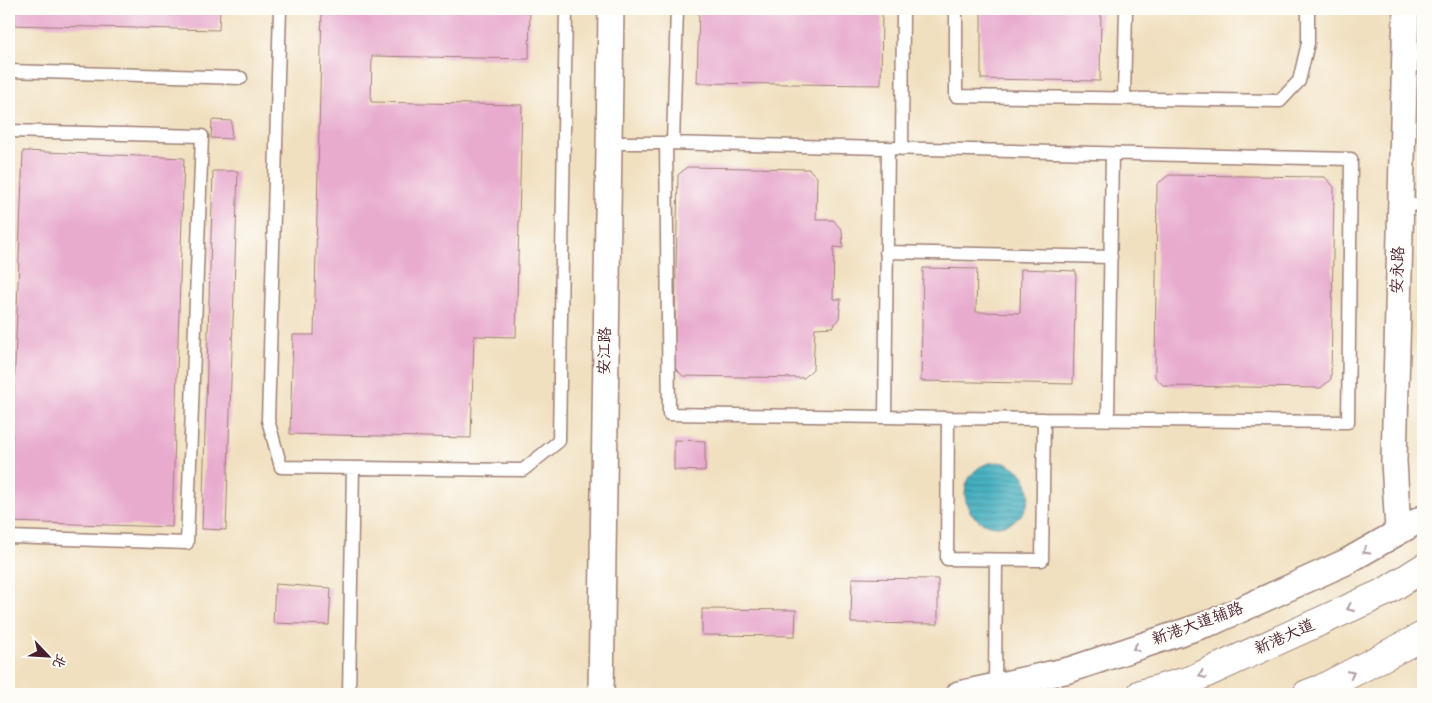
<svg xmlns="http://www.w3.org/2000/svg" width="1432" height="703" viewBox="0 0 1432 703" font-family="Dekko,'LXGW WenKai TC',sans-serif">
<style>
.water{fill:url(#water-rules);stroke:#466675}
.building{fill:#e8abce}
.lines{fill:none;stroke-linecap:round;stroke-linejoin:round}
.service-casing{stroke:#9e8076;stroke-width:15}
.minor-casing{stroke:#9e8076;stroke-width:28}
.primary-casing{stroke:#9e8076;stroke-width:30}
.service{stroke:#fff;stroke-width:12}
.minor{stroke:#fff;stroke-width:25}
.primary{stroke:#fff;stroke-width:28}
.oneway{stroke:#ae9aa0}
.labels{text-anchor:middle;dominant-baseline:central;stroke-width:4.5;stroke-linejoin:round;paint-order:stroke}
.street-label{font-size:16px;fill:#4a1f2b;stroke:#fdfcf7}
</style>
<defs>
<pattern id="water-rules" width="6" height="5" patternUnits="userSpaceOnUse" patternTransform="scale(1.25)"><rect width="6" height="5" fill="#41aebf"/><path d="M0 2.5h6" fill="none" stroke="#388d9b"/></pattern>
</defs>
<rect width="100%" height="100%" fill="#fdfcf7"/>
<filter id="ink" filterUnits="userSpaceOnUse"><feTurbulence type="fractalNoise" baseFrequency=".02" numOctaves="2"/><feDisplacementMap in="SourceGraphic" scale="10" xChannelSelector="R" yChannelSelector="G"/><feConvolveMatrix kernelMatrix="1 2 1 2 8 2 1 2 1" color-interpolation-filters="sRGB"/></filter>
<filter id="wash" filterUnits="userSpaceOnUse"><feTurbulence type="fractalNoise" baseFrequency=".0096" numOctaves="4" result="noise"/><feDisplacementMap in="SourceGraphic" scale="20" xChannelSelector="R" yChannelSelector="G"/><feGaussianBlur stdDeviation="1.12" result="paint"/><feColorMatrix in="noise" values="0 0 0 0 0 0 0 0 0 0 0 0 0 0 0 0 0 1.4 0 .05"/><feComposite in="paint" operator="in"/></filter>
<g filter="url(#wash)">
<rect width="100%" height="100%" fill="#f1e0c0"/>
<path class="water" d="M965 494a32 32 0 1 1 64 0a32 32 0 1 1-64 0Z"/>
<g id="blocks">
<path class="building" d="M9,9H220L219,30L9,25Z
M322,9H530L529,59L372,56L371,102L522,105L516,337L474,336L471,438L290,434L293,335H314Z
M699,9H882L881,85L697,83Z
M981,9H1101L1100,81L981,79Z
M212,120L232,121L231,139L211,138Z
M23,151L184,158L172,527L9,522Z
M687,167L809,169L817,177L816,220H833L842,230L843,248L834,247L833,299H841L839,318L833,327L815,328L813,369L804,378L683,376L674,367L678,175Z
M213,171H238L226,530L202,529Z
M1169,175L1325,177L1334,187L1331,379L1321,388L1164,386L1155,377L1157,184Z
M923,268L977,269L976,312L1020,313L1021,269L1076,271L1073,384L921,381Z
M674,440L705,441V471L674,470Z
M852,578L938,579V624L851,623Z
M275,584L331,588L329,625L273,623Z
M702,609L796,610L795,636L702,635Z"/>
</g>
</g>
<g filter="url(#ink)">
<use href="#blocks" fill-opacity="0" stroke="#9e8076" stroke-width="1"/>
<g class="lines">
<g class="service-casing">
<path id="service" d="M280,9L268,420L281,467L523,470L559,441L566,9
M956,9V96L1280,101L1299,81L1308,43V9
M9,71L241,78
M1124,98L1126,9
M9,131L202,136L187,543L9,537
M609,143H666
M673,143L677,9
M888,148L885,417L669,414L666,143L1351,159L1348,422L1044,419
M902,149L903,9
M1401,204L1423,205
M886,252L1111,257
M885,417L948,418
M948,418L1044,419L1042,560L947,559Z
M1108,419L1112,154
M995,686L996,560
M349,694L353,468"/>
</g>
<g class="minor-casing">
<path id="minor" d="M1398,531L1394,461L1406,9
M601,694L611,9
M959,694L1069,670L1213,622L1346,562L1423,518"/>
</g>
<g class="primary-casing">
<path id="primary" d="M1141,694L1191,680L1385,592L1423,568
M1307,694L1323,688L1423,636"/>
</g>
<use href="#service" class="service"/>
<use href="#minor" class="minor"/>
<use href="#primary" class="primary"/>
</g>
<defs><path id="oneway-chevron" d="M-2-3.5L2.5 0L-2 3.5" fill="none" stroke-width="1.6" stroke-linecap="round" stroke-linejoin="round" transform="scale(1.25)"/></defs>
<g class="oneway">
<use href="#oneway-chevron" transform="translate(1366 551) rotate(150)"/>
<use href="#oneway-chevron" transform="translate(1350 608) rotate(156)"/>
<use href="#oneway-chevron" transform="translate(1136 648) rotate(162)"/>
<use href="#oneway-chevron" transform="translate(1351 674) rotate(-27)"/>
<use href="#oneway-chevron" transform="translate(1202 675) rotate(156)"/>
</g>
</g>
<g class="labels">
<g class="street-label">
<text transform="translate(1399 270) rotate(-88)">安永路</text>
<text transform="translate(606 351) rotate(-89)">安江路</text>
<text transform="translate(1198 625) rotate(-20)">新港大道辅路</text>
<text transform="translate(1285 638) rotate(-24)">新港大道</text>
</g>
</g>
<rect width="1432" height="703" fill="none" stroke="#fdfcf7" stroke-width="30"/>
<g transform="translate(48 656) rotate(115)" stroke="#fdfcf7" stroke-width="4" paint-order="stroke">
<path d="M0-4L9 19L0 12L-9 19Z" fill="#4a1f2b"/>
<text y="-8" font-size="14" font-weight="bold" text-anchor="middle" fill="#4a1f2b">北</text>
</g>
</svg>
